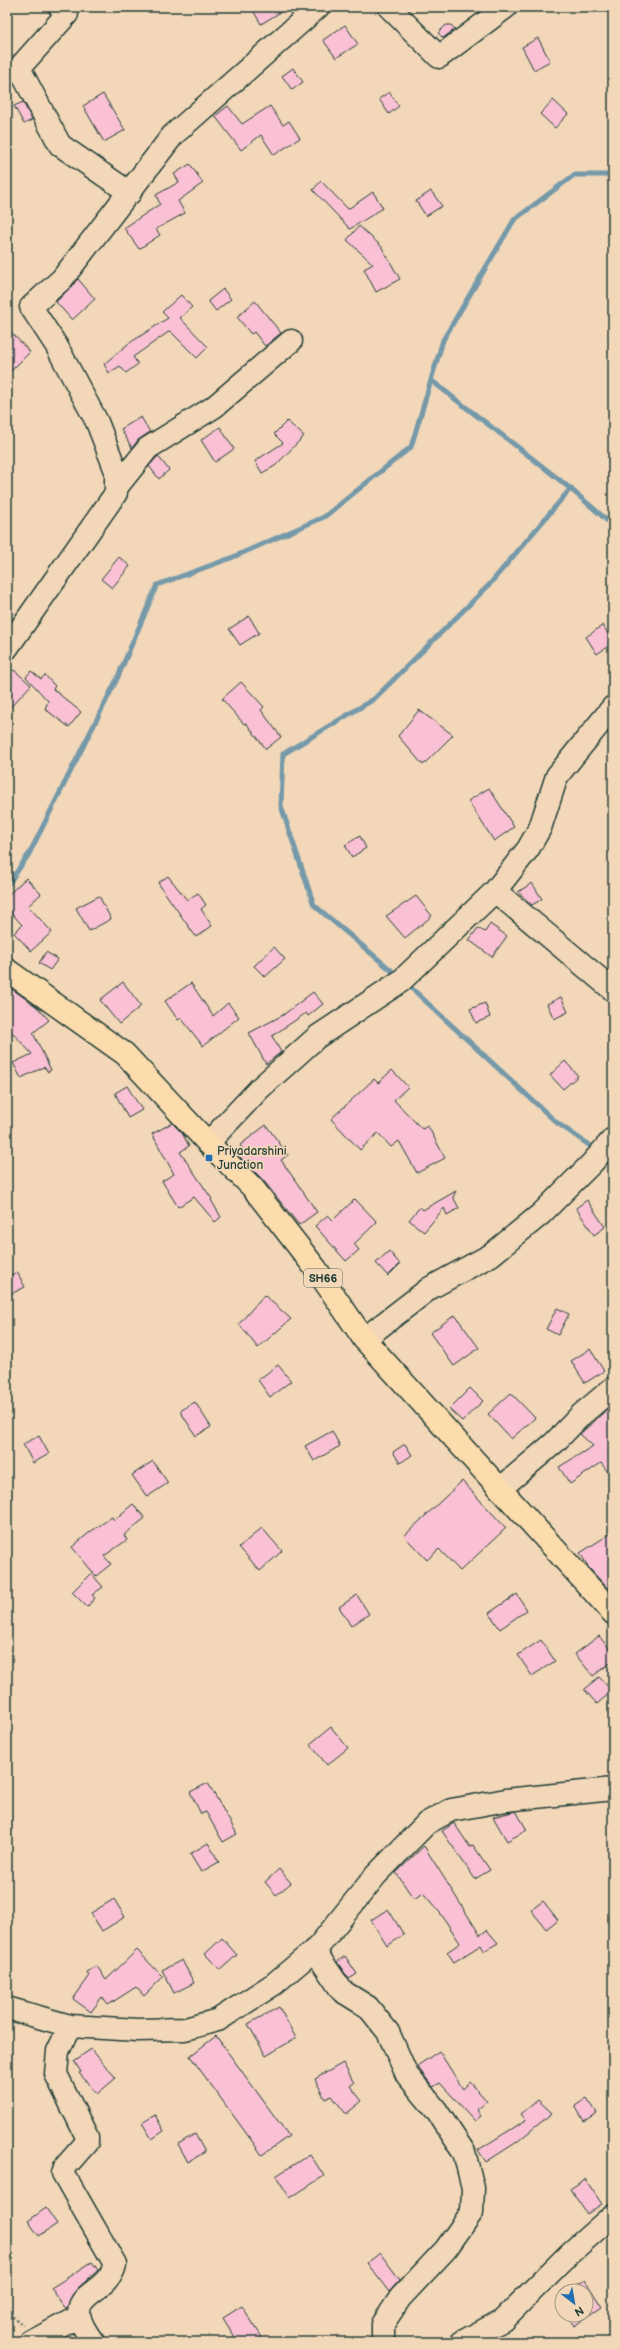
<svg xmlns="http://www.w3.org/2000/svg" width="620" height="2349" viewBox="0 0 620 2349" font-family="'Balsamiq Sans',sans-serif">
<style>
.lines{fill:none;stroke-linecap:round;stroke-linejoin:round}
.stream{stroke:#7499a9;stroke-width:5}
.building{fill:#fac0d4;stroke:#1f3d34}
.minor-casing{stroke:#1f3d34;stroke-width:25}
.major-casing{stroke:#1f3d34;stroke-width:25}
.path{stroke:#1f3d34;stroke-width:2.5;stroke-dasharray:1 3;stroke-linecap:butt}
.minor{stroke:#f2d7b9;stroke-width:22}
.major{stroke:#fcdcac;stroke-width:22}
.poi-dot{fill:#1f6fb2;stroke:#f2d7b9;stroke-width:1.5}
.labels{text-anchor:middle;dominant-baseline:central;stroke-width:3.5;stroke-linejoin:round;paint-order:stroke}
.shield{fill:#f2d7b9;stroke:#5e6b5c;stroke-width:1}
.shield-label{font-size:11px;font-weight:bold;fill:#1f3d34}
.poi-label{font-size:12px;fill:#1f3d34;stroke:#f2d7b9;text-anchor:start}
</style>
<rect width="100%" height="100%" fill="#f2d7b9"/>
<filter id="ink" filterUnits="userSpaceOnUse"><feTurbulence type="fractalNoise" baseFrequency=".025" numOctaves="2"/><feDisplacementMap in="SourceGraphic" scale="8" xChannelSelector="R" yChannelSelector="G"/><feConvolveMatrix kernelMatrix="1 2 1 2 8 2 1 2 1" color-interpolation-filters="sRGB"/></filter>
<g filter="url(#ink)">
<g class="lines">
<path class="stream" d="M431,380C492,429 556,473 613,526
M7,886L29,854L117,679L157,585L231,558L324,517L411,447L443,340L514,220L574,175H613
M398,976L314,905L281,806L283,754L374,699L489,585L571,488
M407,984L556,1122L596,1150
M604,1156L613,1162"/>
</g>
<path class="building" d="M251,7H289L261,24Z
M345,25L358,44L336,58L323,40Z
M446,25H451L455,29L443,38L438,33Z
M538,38L550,61L534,70L522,47Z
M293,68L303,82L292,90L282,76Z
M389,92L399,106L389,114L379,99Z
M103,94L125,130L104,142L83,106Z
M553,100L568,114L555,128L540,114Z
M23,102L32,120L24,124L14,106Z
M228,106L242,124L270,106L283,125L289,121L300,138L274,155L261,135L241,150L215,116Z
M190,164L203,183L178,201L185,213L156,229L160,235L139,249L124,228L160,204L156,195L179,182L174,174Z
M321,181L348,209L373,192L383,208L350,229L313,190Z
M431,191L442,206L426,216L416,201Z
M359,226L381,246L400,279L376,292L364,269L373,264L347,240Z
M78,279L95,299L72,320L56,302Z
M223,289L231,299L216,311L208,301Z
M181,295L192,307L180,318L208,347L197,358L170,331L133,357L138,364L126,373L120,366L109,373L104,364L128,344L168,318L162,312Z
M255,301L281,333L265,346L254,332L251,334L237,317Z
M7,328L30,352L7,375Z
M141,417L150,432L138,440L132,448L121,429Z
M287,421L304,436L275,466L262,473L255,461L283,443L274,434Z
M220,427L234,449L215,462L201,440Z
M158,456L169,470L159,479L149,466Z
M119,557L130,566L112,588L101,579Z
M249,616L259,633L240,645L229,629Z
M603,625L613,643L597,654L586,637Z
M14,670L31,685L7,711V677Z
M31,671L41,679L45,675L55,686L53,689L81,712L69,727L45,709L48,701L26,677Z
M241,682L264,707L261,710L281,737L266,749L246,723L244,724L222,699Z
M419,710L453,735L423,765L398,736Z
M489,788L514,827L494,841L468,801Z
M360,836L366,848L352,857L345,845Z
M168,876L187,900L198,893L206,905L201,909L212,926L196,937L158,883Z
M26,878L41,894L28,906L52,932L31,951L14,933L22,925L7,908V896Z
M532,883L542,899L532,905L518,892Z
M99,896L111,919L89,931L76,908Z
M416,896L432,916L405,938L386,916Z
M490,924L507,936L492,957L469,940L478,928L485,932Z
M274,947L285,959L265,977L254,966Z
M46,952L58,959L50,970L39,963Z
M123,982L141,1006L119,1024L100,1000Z
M191,983L213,1016L228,1003L239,1017L203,1046L181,1018L178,1020L165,1001Z
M12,989L37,1007L49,1020L33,1033L51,1070L48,1072L44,1067L21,1078L13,1063L32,1054L7,1027V998Z
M313,992L323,1004L308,1016L306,1013L272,1036L281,1052L266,1064L249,1033L283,1015Z
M561,997L568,1012L554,1019L547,1004Z
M485,1003L490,1017L476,1023L470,1009Z
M565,1061L578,1076L563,1089L550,1075Z
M392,1070L408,1087L394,1100L422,1129L428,1126L445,1158L417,1173L399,1141L391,1147L378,1133L360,1150L331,1119L374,1079L378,1083Z
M127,1086L142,1110L128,1118L115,1093Z
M172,1123L182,1133L189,1146L180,1152L212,1199L211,1200L221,1217L215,1222L194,1197L178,1207L162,1181L174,1174L152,1134Z
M266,1125L288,1155L281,1160L317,1212L299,1225L263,1180L238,1155L244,1151L240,1145Z
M456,1191L453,1197L459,1208L447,1215L444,1208L424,1232L409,1220L420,1207L423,1210Z
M355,1199L377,1222L354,1244L359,1250L346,1261L315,1226L328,1215L333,1220Z
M587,1200L605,1227L594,1235L576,1208Z
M389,1251L400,1264L388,1276L376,1263Z
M17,1272L25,1287L11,1294L7,1286V1277Z
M264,1295L291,1319L258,1348L239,1324Z
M557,1308L569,1314L558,1335L546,1329Z
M455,1315L479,1348L454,1366L430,1333Z
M590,1349L604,1371L585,1383L571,1361Z
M278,1365L291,1381L270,1397L258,1380Z
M470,1388L483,1401L462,1421L449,1409Z
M511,1393L535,1418L511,1439L488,1414Z
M195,1402L211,1427L196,1436L180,1411Z
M613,1404V1479L601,1463L570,1484L559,1467L593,1446L580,1434Z
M332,1431L340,1446L314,1461L305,1446Z
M39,1436L49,1454L33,1463L23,1444Z
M405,1444L412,1455L400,1463L393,1452Z
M153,1461L168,1483L147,1497L132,1475Z
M462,1481L506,1528L460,1571L439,1549L427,1560L404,1536Z
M133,1504L145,1518L124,1535L127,1540L104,1556L111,1564L96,1576L72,1547L90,1532L112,1517L114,1520Z
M262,1528L282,1551L260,1571L239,1547Z
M613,1532V1594L589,1568L580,1553Z
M91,1573L103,1587L92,1595L95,1598L87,1607L72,1592Z
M517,1594L527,1610L500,1629L489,1613Z
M357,1595L369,1614L351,1626L339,1607Z
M599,1636L613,1653V1661L593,1676L575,1654Z
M541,1640L555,1661L532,1676L518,1655Z
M599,1677L612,1691L597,1704L584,1689Z
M331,1727L348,1748L327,1765L310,1744Z
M208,1783L237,1834L223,1842L206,1812L201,1814L190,1792Z
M516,1811L527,1830L507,1841L493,1817Z
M454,1823L470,1847L473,1845L490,1870L475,1879L442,1831Z
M208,1843L219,1862L201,1872L190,1854Z
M424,1846L480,1935L487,1930L498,1943L484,1951L481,1945L454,1962L447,1952L460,1943L441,1914L423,1893L414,1899L396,1873Z
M279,1869L291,1883L276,1895L265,1882Z
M114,1899L125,1917L102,1931L91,1913Z
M543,1901L558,1920L546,1929L531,1910Z
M388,1909L404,1935L387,1946L371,1920Z
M222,1938L237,1955L220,1970L205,1954Z
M137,1950L163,1977L144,1996L136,1987L108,2005L102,1997L91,2012L73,1999L89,1977L87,1972L97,1966L106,1980Z
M345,1956L357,1974L349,1979L337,1962Z
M182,1960L194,1983L174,1993L162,1970Z
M279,2007L296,2038L266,2056L248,2024Z
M216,2036L289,2136L262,2155L190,2056Z
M91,2049L116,2078L97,2094L79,2073L81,2072L74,2061Z
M439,2051L463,2089L470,2082L487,2101L477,2110L481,2116L475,2121L440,2083L433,2087L417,2066Z
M343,2063L354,2083L350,2086L362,2101L346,2114L332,2096L325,2099L315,2079Z
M587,2098L597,2113L584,2121L575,2106Z
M538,2100L552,2113L517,2142L486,2162L478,2150L526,2120L521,2114Z
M155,2115L164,2131L152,2139L142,2123Z
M195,2134L205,2152L188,2162L178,2144Z
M310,2154L324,2176L290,2198L276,2176Z
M585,2179L602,2204L587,2214L570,2189Z
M46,2208L57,2224L39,2236L28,2221Z
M380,2253L400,2280L389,2292L367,2263Z
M92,2262L98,2270L77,2289L66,2309L51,2288Z
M585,2280L602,2307L574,2326L567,2315H586V2291H568Z
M242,2306L265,2342H238L223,2318Z"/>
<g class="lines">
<g class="minor-casing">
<path id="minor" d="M60,7L67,14L19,68L60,145L130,193
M389,7L439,57L506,7
M116,488L148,448L214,407L291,341
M7,648L116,493V471L97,422L56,345L31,307L62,279L173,135L318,7
M495,891L613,990
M208,1143L260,1088L317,1037L401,981L495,891L528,849L540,828L557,776L613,707
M364,1339L430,1288L491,1255L541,1214L592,1163L613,1139
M500,1489L555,1442L582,1414L613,1388
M314,1950L342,1991L368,2007L388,2032L407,2075L436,2110L464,2152L473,2188L472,2212L446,2249L400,2298L383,2324V2342
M7,2008L70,2026L138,2030L185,2029L218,2020L274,1984L318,1947L376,1875L427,1823L451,1810L468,1807L506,1800L613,1789
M70,2026L58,2051L56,2074L87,2137V2142L65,2167L63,2173L115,2264C106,2300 55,2290 93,2342
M31,2342L78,2317
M462,2342L503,2320L569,2254L613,2215"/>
</g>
<g class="major-casing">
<path id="major" d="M7,970L125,1054L208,1143L253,1188L316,1269L364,1339L613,1613"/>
</g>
<path class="path" d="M7,2312L23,2325"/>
<use href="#minor" class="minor"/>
<use href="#major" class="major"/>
</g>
</g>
<rect class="poi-dot" x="205" y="1154" width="8" height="8" rx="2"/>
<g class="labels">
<rect class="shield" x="304" y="1269" width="38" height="18" rx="3"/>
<g class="shield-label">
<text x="323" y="1278">SH66</text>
</g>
<g class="poi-label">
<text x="217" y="1151">Priyadarshini<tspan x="217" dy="14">Junction</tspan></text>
</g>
</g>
<rect width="620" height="2349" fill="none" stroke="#f2d7b9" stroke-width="24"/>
<rect x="12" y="12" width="596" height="2325" fill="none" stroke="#1f3d34" stroke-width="1.5" filter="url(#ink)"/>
<g transform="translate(574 2303) rotate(149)"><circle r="19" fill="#f2d7b9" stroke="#9e9984"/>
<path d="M0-3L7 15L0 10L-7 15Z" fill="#1f6fb2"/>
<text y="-6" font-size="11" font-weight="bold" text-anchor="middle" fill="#1f3d34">N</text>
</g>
</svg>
